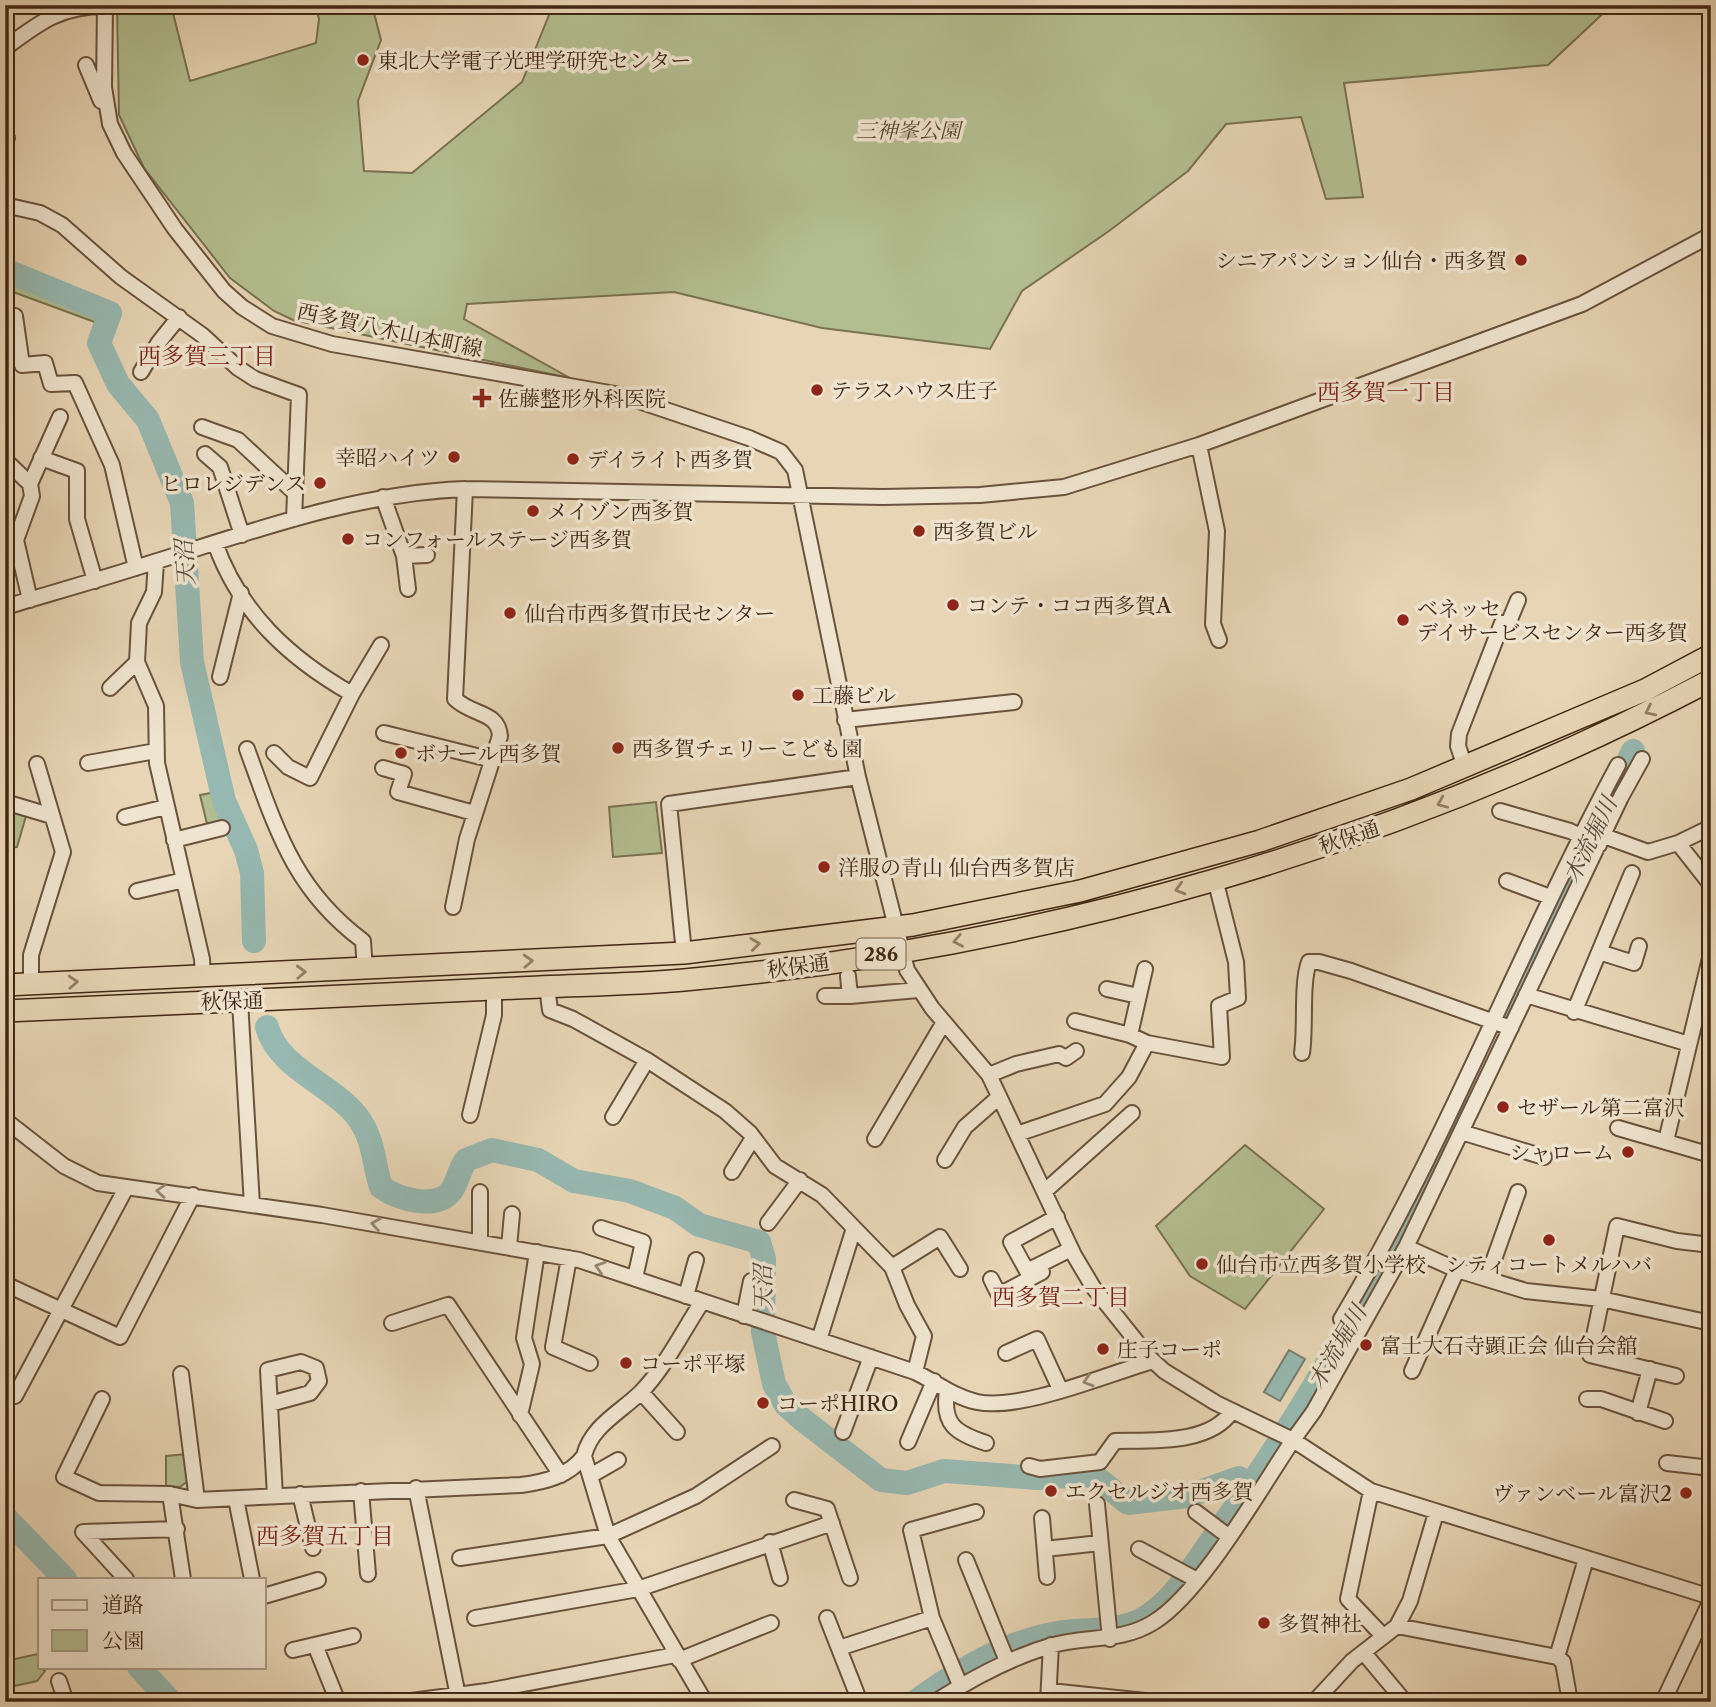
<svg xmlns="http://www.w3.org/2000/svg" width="1716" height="1707" viewBox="0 0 1716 1707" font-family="'Libre Caslon Text','Noto Serif JP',serif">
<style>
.green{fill:#b3be90;stroke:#7a7252;stroke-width:2}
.water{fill:#97b8b0;stroke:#757e71;stroke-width:2}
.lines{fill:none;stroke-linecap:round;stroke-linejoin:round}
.river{stroke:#97b8b0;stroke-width:24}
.minor-casing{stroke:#6a523c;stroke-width:18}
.highway-casing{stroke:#412713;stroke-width:24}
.minor{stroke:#efe4cf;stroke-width:14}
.highway{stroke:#e7d5b5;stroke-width:21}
.oneway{stroke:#947e64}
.oneway2{stroke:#988671}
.poi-dot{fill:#8f2418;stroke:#efe4cf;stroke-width:2.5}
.labels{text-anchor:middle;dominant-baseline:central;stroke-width:7;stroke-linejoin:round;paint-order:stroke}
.shield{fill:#efe4cf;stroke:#75604b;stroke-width:2}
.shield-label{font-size:19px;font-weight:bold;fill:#412713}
.poi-label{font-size:21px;fill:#412713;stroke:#efe4cf;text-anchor:start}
.park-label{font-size:21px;font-style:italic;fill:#58452c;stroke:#efe4cf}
.street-label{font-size:21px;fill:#412713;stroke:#efe4cf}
.neighbourhood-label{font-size:23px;fill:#7a1f14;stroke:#efe4cf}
.water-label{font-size:23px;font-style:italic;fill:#564b3a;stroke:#efe4cf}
</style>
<rect width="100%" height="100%" fill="#e7d5b5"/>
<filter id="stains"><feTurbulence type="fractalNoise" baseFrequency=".00286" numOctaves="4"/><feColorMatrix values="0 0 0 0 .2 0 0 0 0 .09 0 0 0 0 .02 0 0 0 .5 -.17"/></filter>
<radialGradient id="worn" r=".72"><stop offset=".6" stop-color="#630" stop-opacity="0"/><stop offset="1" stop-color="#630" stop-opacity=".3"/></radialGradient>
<path class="green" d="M117,5H171L190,81L316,43L319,19L315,5H372L381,40L358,101L364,171L412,173L522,82L553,5H1617L1610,7L1548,65L1344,83L1363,197L1326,199L1301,117L1226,124L1188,171L1109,231L1022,291L990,349L822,328L674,292L467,304L464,319L570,378L293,320L274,311L230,278L144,168L119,115Z
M5,274L105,315L100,324L5,289Z
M216,792L225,823L208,828L200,795Z
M656,802L662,853L613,857L609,807Z
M5,810L26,816L17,847L5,848Z
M1245,1145L1324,1209L1245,1309L1190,1276L1156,1226Z
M187,1454L189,1480L180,1487L166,1486V1456Z
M38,1654L40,1667L45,1671L37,1681L5,1688V1661Z"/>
<path class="water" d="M1289,1350L1305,1359L1280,1401L1264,1392Z"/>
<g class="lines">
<path class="river" d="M5,270L110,313L99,343L118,384L148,420L182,503L192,662L224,801L246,850L252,873L254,941
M1500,1022L1633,751
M267,1027C278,1068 331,1084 356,1115C374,1137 373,1162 381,1187C398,1199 437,1211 452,1190C458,1181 459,1170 466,1160L492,1150L538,1160L574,1181L630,1191L675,1208L699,1225L759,1242L764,1259L763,1332L774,1384L786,1405L803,1420L881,1480L907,1483L944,1471L1037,1478L1086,1475L1097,1478L1128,1503L1188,1496L1239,1478L1247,1491
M5,1517L65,1579
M139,1667L171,1702
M915,1702C958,1671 1005,1642 1057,1633C1085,1628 1115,1633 1141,1620C1174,1602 1193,1566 1214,1537C1312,1403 1389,1260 1459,1109"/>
<g class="minor-casing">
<path id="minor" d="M105,5L104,87L110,124L124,153L175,229L224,291L242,307L272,326L332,344L621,395L749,438L781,452L795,470L858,777L907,970L932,1008L989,1075L1074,1255L1093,1287L1149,1357L1164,1371L1216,1403L1293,1440L1314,1411L1406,1247L1621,797L1642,759
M5,48C40,22 60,6 105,6
M86,65L101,101
M5,140L7,138
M5,205L40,213L62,225L121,277L202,335L238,368L255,379L299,395L294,519
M15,316L22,365L45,363L51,384L75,383L112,465L136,568
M141,372L159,342L179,317
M202,427L238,440L294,492
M1199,445L1217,531L1213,624L1219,640
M205,454L220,467L242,535
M41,458L77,471V519L95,581
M5,460L30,484L32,496L16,540L30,600
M30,484L60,417
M383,497L404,556L408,589
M215,543C240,613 289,658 352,694L310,778L288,767L274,753
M404,556L427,555
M156,562L154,592L139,623L137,662L156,706L157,763L202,959L203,976
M5,607C55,592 105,578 154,562C256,530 358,493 465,489L883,497L980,495L1064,487L1199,445L1582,304L1711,235
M220,677L241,593
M110,688L137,662
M352,694L381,645
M845,720L1014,702
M384,733L493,760
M247,749C276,828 293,889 363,941L365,970
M88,763L156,751
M1465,767L1458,746L1459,734L1502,623L1508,624L1518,600
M383,768L404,774L398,792L474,813
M5,802L52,816
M1500,811L1570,831L1599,845
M125,817L166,807
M1604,836L1648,852L1678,843L1711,827
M174,840L222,828
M1678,843L1711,885
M1507,881L1550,897
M137,891L184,880
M453,907L467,839L500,736C498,711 473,716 455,699L465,489
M1599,952L1634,963L1639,946
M684,953L669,804L858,777
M848,976L850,996L918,990
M31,983V955L63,852L37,764
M547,986L550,1010L573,1019L647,1060L725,1111L750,1133L775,1166L822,1195L892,1267L907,1305L924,1336L915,1372
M1107,989L1138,996
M1526,995L1689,1044
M825,996H850
M240,1001L252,1205
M1574,1012L1632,873
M1075,1021L1130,1035L1147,1043L1222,1057L1219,1006L1238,998L1236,962L1215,879
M1130,1035L1145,969
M1302,1053C1306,1026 1301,984 1309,962H1319L1351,971L1511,1028
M989,1075L1016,1064L1059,1054L1066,1058L1076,1051
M470,1115L494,1015V989
M613,1117L647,1060
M5,1120L64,1166L98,1183L322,1215L579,1260L915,1372C936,1382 954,1397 977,1402C1022,1411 1107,1374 1153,1361
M1618,1128L1711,1155
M1461,1132L1544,1157
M1017,1134L1105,1104L1129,1077L1147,1043
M875,1139L944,1022
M1666,1141L1711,954
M945,1160L965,1127L999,1097
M732,1172L753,1138
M1045,1191L1132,1113
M1057,1217L1011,1242L1027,1271L1071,1249
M768,1223L800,1180
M601,1228L643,1242L635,1278
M480,1242V1192
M509,1247L512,1214
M1406,1247L1457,1270L1526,1291L1601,1299L1711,1323
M569,1258L553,1347L590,1363
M892,1267L940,1237L960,1269
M991,1279L999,1295L1042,1272
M1487,1279L1518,1192
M5,1284L120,1337L193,1195
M686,1296L696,1260
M702,1302C684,1329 664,1369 641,1392C621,1412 591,1426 584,1456L608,1536L705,1702
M744,1316L751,1281
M1341,1319C1447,1142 1520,947 1618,765
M392,1323L448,1305L561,1475
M819,1340L854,1228
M1006,1353L1037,1339L1060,1389
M1412,1371L1457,1270
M181,1374L197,1500
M1676,1376L1590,1355L1617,1226L1677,1241L1711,1245
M947,1391C942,1424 955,1433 986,1443
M641,1392L677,1432
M15,1396L126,1188
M102,1399L64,1477L99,1493L170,1494L197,1500L521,1485C545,1482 569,1476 584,1456
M1587,1399H1601L1665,1421
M270,1404L310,1393L319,1381L316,1368L301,1362L268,1370L275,1496
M1638,1413L1650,1369
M520,1415L532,1364L524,1338L537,1252
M843,1432L871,1357
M908,1442L934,1381
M1667,1463L1711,1468
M1029,1466L1040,1469L1100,1462L1115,1441C1151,1440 1210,1445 1232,1411
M590,1476L618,1460
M416,1488L458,1696
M361,1491L368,1574
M1371,1491L1348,1599L1383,1636
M170,1494L183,1579
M300,1494L313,1548
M236,1499L252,1579
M794,1500L827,1509L850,1578
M1097,1504L1110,1639
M1196,1512L1228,1536
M1042,1518L1047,1577
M770,1542L780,1578
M1045,1549L1100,1543
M1139,1549L1197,1580
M460,1558L608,1536L696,1496L772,1446
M966,1560L1007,1661
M126,1579L83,1532L177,1529
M264,1596L318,1580
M475,1618L638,1589L832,1523
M827,1618L860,1702
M1397,1626L1557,1657
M315,1645L338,1702
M839,1648L932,1618
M293,1650L353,1636
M1364,1653L1405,1702
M679,1660L771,1623
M59,1681L66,1702
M960,1685L932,1618L911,1530L976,1512
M1050,1691L1155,1702
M404,1702L487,1691L675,1655
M935,1702C971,1679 1009,1658 1050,1646C1085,1635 1121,1643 1154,1622C1201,1593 1260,1489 1293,1440L1371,1491L1711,1597
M1048,1702L1051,1645
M1314,1702L1352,1661L1397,1626L1410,1601L1436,1513
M1570,1702L1563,1662L1557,1657L1586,1559
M1663,1702L1711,1600"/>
</g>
<g class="highway-casing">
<path id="highway" d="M5,985L684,953L913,925L1080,891L1260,841L1411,789L1645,690L1711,655
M5,1011C176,1003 346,997 517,988C572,985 629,985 684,980C1042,948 1393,847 1711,680"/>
</g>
<use href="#minor" class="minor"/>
<use href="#highway" class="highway"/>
</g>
<defs><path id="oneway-chevron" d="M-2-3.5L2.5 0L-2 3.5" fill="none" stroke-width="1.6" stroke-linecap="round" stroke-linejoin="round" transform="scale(1.75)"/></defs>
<g class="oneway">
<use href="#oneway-chevron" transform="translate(1650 711) rotate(154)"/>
<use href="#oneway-chevron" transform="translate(1442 803) rotate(157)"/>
<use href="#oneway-chevron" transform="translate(1180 889) rotate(164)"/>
<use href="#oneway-chevron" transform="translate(958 941) rotate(169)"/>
<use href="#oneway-chevron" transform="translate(755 944) rotate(-7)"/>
<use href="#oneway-chevron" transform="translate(528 961) rotate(-3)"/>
<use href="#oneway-chevron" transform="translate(301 972) rotate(-2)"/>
<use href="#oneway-chevron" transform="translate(73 982) rotate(-3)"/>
</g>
<g class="oneway2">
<use href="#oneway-chevron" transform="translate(161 1191) rotate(-176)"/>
<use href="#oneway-chevron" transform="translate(376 1224) rotate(-171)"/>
<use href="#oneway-chevron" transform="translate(600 1267) rotate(-162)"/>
<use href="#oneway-chevron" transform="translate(1088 1381) rotate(163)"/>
</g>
<g class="poi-dot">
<circle cx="363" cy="60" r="7"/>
<circle cx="1521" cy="260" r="7"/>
<circle cx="817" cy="390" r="7"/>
<path d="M478.5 387.5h7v7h7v7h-7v7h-7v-7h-7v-7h7z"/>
<circle cx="454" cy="457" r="7"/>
<circle cx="573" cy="459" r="7"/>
<circle cx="320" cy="483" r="7"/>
<circle cx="533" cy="511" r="7"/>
<circle cx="919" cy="531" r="7"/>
<circle cx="348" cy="539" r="7"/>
<circle cx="953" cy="605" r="7"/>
<circle cx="510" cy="613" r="7"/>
<circle cx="1403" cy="620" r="7"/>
<circle cx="798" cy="695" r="7"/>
<circle cx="618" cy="748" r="7"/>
<circle cx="401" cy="753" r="7"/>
<circle cx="824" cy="867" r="7"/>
<circle cx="1503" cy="1107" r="7"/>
<circle cx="1628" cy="1152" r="7"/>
<circle cx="1549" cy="1240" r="7"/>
<circle cx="1202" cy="1264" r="7"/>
<circle cx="1366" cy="1345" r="7"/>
<circle cx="1103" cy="1349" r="7"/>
<circle cx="626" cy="1363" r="7"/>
<circle cx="763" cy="1403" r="7"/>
<circle cx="1051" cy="1491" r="7"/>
<circle cx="1686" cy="1493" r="7"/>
<circle cx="1264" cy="1623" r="7"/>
</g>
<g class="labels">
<rect class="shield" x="856.5" y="938.5" width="49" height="31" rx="5"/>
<g class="shield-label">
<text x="881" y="954">286</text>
</g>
<g class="poi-label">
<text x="377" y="60">東北大学電子光理学研究センター</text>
<text x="1507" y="260" text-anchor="end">シニアパンション仙台・西多賀</text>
<text x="831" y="390">テラスハウス庄子</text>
<text x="498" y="398">佐藤整形外科医院</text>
<text x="440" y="457" text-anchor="end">幸昭ハイツ</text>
<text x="587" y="459">デイライト西多賀</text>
<text x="306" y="483" text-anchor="end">ヒロレジデンス</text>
<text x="547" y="511">メイゾン西多賀</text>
<text x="933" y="531">西多賀ビル</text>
<text x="362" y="539">コンフォールステージ西多賀</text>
<text x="967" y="605">コンテ・ココ西多賀A</text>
<text x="1417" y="608">ベネッセ<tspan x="1417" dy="24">デイサービスセンター西多賀</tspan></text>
<text x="524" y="613">仙台市西多賀市民センター</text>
<text x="812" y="695">工藤ビル</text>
<text x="632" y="748">西多賀チェリーこども園</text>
<text x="415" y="753">ボナール西多賀</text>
<text x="838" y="867">洋服の青山 仙台西多賀店</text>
<text x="1517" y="1107">セザール第二富沢</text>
<text x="1614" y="1152" text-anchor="end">シャローム</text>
<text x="1216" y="1264">仙台市立西多賀小学校</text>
<text x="1549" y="1264" text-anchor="middle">シティコートメルハバ</text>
<text x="1380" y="1345">富士大石寺顕正会 仙台会舘</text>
<text x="1117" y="1349">庄子コーポ</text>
<text x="640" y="1363">コーポ平塚</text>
<text x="777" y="1403">コーポHIRO</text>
<text x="1065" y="1491">エクセルジオ西多賀</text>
<text x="1672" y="1493" text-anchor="end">ヴァンベール富沢2</text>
<text x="1278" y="1623">多賀神社</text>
</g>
<g class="park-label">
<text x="908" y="130">三神峯公園</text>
</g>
<g class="street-label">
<text transform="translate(390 330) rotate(12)">西多賀八木山本町線</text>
<text transform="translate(1349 837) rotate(-19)">秋保通</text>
<text transform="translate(798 966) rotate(-8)">秋保通</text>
<text transform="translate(232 1001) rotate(-2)">秋保通</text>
</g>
<g class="neighbourhood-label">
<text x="207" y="356">西多賀三丁目</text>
<text x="1386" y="392">西多賀一丁目</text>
<text x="1061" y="1297">西多賀二丁目</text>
<text x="325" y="1536">西多賀五丁目</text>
</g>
<g class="water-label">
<text transform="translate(185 563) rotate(-94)">天沼</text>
<text transform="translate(1590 840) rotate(-64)">木流堀川</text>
<text transform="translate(763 1288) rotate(-91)">天沼</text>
<text transform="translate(1337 1347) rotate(-60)">木流堀川</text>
</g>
</g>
<rect width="1716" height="1707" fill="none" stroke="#e7d5b5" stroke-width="28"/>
<rect x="7" y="7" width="1702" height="1693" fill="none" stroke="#412713" stroke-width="3.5"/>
<rect x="14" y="14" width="1688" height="1679" fill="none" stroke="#412713" stroke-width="2"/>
<rect x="38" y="1578" width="228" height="91" fill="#efe4cf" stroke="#a99884" stroke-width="2"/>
<rect x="52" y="1600" width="35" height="10" fill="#efe4cf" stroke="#a99884" stroke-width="2"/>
<text x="102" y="1612" font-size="21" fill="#412713">道路</text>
<rect x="52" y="1630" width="35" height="21" fill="#b3be90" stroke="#a99884" stroke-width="2"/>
<text x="102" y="1648" font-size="21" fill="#412713">公園</text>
<rect width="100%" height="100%" filter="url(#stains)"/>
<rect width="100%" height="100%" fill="url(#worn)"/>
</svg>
